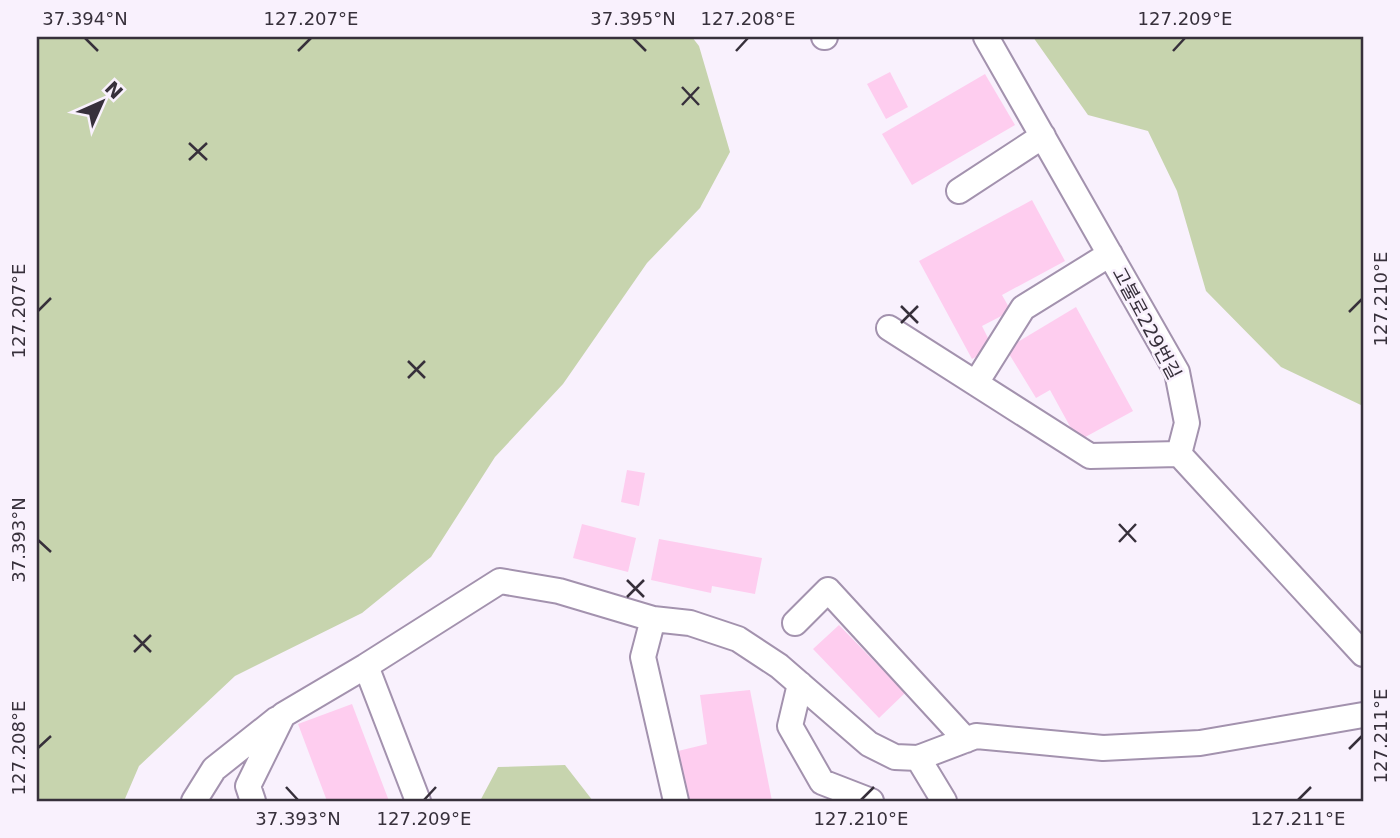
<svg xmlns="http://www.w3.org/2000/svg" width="1400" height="838" viewBox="0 0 1400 838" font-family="'DejaVu Sans','Noto Sans KR',sans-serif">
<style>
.green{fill:#c7d4ae}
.building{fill:#fecdef}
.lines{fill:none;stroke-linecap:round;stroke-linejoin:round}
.minor-casing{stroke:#a392ae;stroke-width:28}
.minor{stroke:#fff;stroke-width:24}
.ticks{fill:none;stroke:#37303b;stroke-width:2.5}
.labels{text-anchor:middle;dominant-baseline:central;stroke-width:5;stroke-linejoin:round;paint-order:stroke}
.street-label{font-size:19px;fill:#37303b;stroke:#f9f1fd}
.neatline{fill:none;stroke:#37303b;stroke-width:2.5}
.ticks-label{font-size:18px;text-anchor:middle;fill:#37303b}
</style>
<rect width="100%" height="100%" fill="#f9f1fd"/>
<path class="green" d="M37,37H692L699,46L730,152L700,208L647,263L563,384L495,457L431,557L362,613L235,676L139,766L124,801H37Z
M1033,37H1363V406L1281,367L1206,291L1177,191L1148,131L1088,115Z
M565,765L593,801H480L498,767Z"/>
<path class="building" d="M890,72L908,107L886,119L867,84Z
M985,74L1015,125L912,185L882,134Z
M1032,200L1065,261L1002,295L1011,311L982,326L993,348L972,359L919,261Z
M1076,307L1133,411L1078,441L1050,390L1036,398L1006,349Z
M627,470L645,473L639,506L621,502Z
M582,524L636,538L628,572L573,558Z
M659,539L762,558L755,594L712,586L711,593L651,580Z
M839,625L905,693L879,718L813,649Z
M750,690L772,801H688L678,751L707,744L700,695Z
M352,704L389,801H327L298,724Z"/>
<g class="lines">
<g class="minor-casing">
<path id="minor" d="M824,37H825
M986,37L1177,372L1187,423L1179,454L1363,654
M959,191L1043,136
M889,328L1090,456L1179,454
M976,383L1023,308L1110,254
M653,619L643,657L676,801
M795,623L828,590L966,740
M800,684L790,726L822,782L871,801
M918,758L944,801
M194,801L214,769L277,719
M253,801L248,786L283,715L366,666
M418,801L366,666L500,581L559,591L653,619L690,623L738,639L779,666L869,744L895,757L918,758L976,736L1103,748L1200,743L1363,715"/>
</g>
<use href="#minor" class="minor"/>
</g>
<path class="ticks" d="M85,38L98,51M633,38L646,51M298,51L311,38M736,51L748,38M1173,51L1185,38M682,87L699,105M682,105L699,87M189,143L207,160M189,160L207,143M901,306L918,323M38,311L51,298M1349,312L1362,299M901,323L918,306M408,361L425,378M408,378L425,361M1119,524L1136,542M38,540L51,552M1119,542L1136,524M627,580L644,597M627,597L644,580M134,635L151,652M134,652L151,635M38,748L51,736M1349,749L1362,736M286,787L298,800M424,800L436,787M861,800L874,787M1298,800L1311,787"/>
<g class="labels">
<g class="street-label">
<text transform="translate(1147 323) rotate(62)">고불로229번길</text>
</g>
</g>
<rect width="1400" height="838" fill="none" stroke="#f9f1fd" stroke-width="77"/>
<g transform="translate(102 102) rotate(45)" stroke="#f9f1fd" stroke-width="5" paint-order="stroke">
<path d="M0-5L12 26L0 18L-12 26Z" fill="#37303b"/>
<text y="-10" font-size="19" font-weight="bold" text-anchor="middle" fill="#37303b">N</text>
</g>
<rect x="38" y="38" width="1324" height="762" class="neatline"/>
<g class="ticks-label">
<text x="85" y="25">37.394°N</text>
<text x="311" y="25">127.207°E</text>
<text x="633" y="25">37.395°N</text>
<text x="748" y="25">127.208°E</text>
<text x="1185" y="25">127.209°E</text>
<text transform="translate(1381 299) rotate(-90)" y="6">127.210°E</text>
<text transform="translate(19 311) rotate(-90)" y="6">127.207°E</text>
<text transform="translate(19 540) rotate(-90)" y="6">37.393°N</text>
<text transform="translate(1381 736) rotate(-90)" y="6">127.211°E</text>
<text transform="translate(19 748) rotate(-90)" y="6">127.208°E</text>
<text x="298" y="825">37.393°N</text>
<text x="424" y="825">127.209°E</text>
<text x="861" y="825">127.210°E</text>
<text x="1298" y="825">127.211°E</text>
</g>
</svg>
